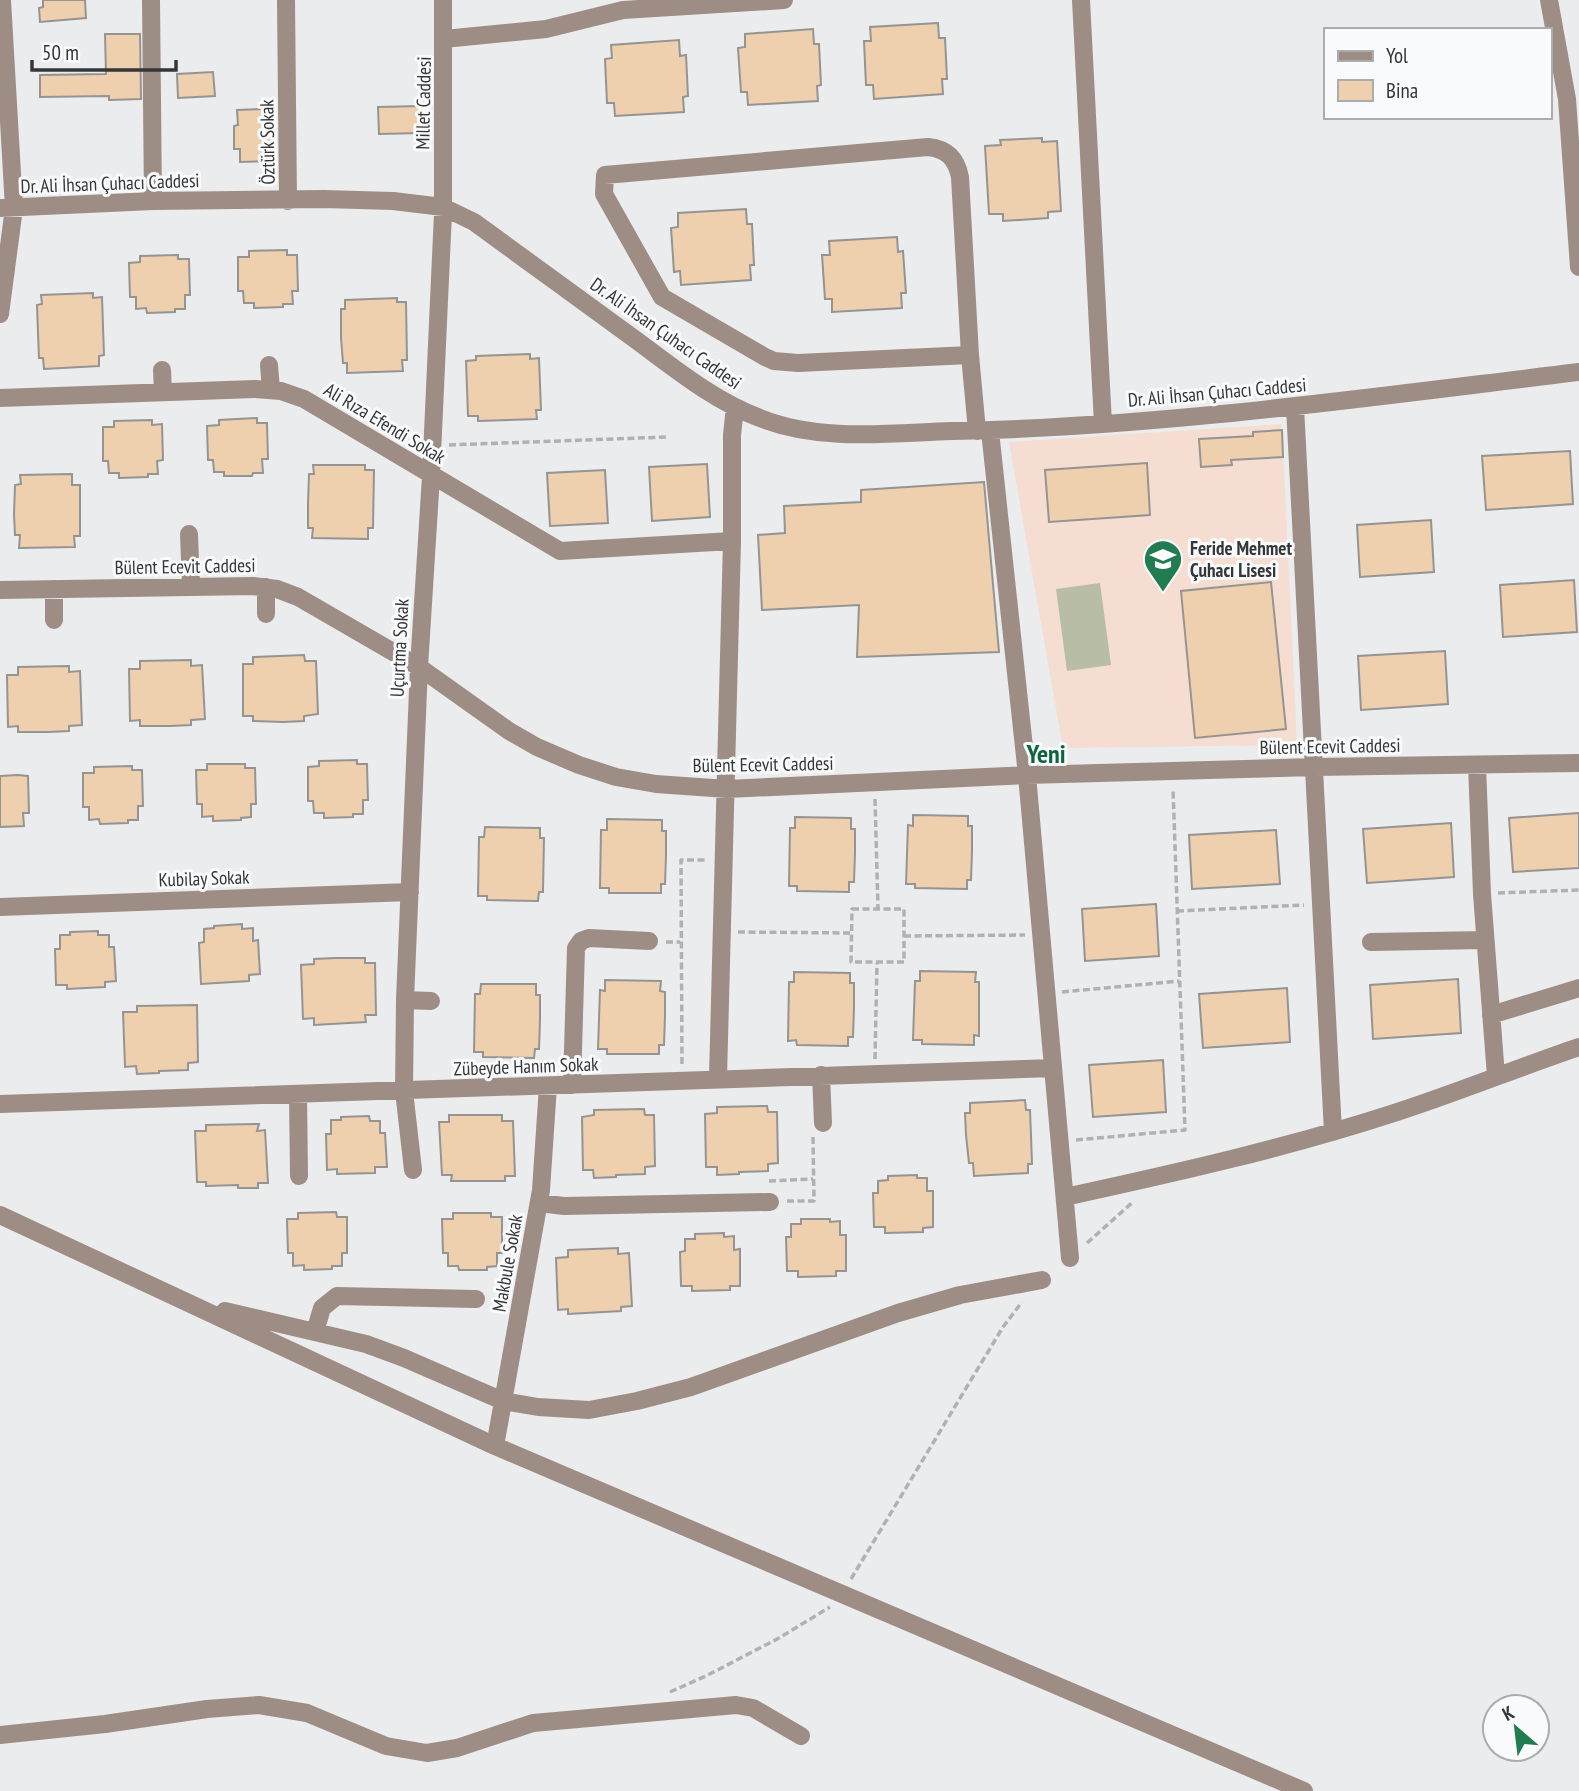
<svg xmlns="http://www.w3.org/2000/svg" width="1579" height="1791" viewBox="0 0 1579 1791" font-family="'PT Sans Narrow',sans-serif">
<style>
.education{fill:#f5ddd2}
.garden{fill:#b8bda5}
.building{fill:#eed0af;stroke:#959492;stroke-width:2}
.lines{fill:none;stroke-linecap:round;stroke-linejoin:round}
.path{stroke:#b1b1b3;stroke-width:3.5;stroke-dasharray:7 3.5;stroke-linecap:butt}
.minor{stroke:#9e8d84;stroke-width:18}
.labels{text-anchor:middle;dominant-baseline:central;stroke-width:6;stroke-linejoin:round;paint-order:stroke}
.street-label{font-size:19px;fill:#363637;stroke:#f8fafb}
.poi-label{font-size:19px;font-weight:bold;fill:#363637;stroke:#f8fafb;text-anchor:start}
.district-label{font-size:26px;font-weight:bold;fill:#0e6640;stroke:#f8fafb}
</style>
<rect width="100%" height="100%" fill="#ebecee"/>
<path class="education" d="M1282,424L1297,745L1063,748L1009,442Z"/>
<path class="garden" d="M1100,583L1111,665L1067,671L1056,589Z"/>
<path class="building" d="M43,0H85L86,18L40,22L39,8L43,7Z
M938,23L939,38H945L947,79H942L943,94L874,99L873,85H866L864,41H871L870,27Z
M813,29L814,44H819L821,85L817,86L818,101L748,105L747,92H741L738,48L745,47V34Z
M105,34H140L141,99L109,100V96L40,97V75L106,74Z
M679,40L680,56L686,55L688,96L683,97L684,112L615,116L614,103H607L605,59L612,58L611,45Z
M213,72L215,96L178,98L177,74Z
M420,106L421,133L379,134L378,107Z
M264,109L265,118H271L273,161L240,162V149H234V126L238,125L237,110Z
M1042,138V142L1057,141L1061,211L1048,212V218L1003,221V214H989L985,146L1001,145L1000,140Z
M746,209L747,224H752L754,265H750L751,280L681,285L680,271L674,272L671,228L678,227V213Z
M897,237L898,252L903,251L906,293H901L902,308L832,312V299H825L822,255H830L829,241Z
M287,250V255H297L298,291H292L293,304H283V307L254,308V303H244L243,291H238V257H249V251Z
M178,255V259H189L190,295H185V309H175V312L147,313L146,308L136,309V297H130L129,263L140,262V256Z
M93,293V298L102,297L104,355L99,356V366L44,369L43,358H39L38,333L37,305L42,304L41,295Z
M397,298V302H406L407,360H402L403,371L347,373V363H343L341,338V309H345V300Z
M530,354V359L539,358L541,410H536L537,419L478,421V416H468L466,361L476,360V356Z
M257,418V423H267L268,459H262L263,473H253L252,476H224V472H214L213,460H208L207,426L219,425V420Z
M152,420V425L162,424L163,460L157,461L158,474H148V477L119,478V473H109L108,461H103V427H114V421Z
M1282,430L1283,457L1231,460L1232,465L1201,467L1199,439L1253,436V432Z
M1570,451L1573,504L1486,510L1482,456Z
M1147,463L1150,515L1049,522L1045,470Z
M707,464L710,517L652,521L649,467Z
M313,465H365V470H374L373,528H368V539L312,538L313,528H308V503L309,474H314Z
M605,470L608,523L550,526L547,473Z
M72,474V485H80V536H74L75,547L19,548L20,535H15L14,514L15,485L21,484L20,475Z
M984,482L999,652L857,657L859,605L762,610L758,535L785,533L784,506L861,502V490Z
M1431,520L1434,572L1360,577L1357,525Z
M1574,580L1577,632L1503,637L1500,585Z
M1271,582L1286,729L1195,738L1181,591Z
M1445,651L1448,704L1361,710L1358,656Z
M304,655L305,661H316L318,714L304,716V721L283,722L253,721V716H243V664H253V657Z
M191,660V666L202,665L205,719L191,720V725L170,726H140V720L130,721L129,669H140V661Z
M69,666V672L80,671L82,725L69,726V731L48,732H18V726L8,727L7,675H18V667Z
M357,760V764H367L368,800H363V814H353V817L324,818V813H314L313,801H308V767L319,766V761Z
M207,764H245V768H255L256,804H251V817L241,818V820L213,821V816L202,817V804H197L196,770H207Z
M132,766V770H142L143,806H138V820H128V823L100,824L99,819L89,820V807H83V773H94V767Z
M18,775L28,776L29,813H23L24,826L0,827V776Z
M1579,813V868L1513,872L1509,818Z
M913,815L968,816V826H972V851L971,880H967V889L915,888V884H906L908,825L913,826Z
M795,817L851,818V829H855V853L854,882H849V892L797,891V886H789L790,828H795Z
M607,819L662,820V831H666V855L665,884H661V893H609V888H600L601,830H607Z
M1451,823L1454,877L1367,883L1363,829Z
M485,827L540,828V838H544L543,892H539L538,901L487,900V896H478L479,837H484Z
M1276,830L1280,884L1192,889L1189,835Z
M1156,904L1159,956L1085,961L1082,909Z
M242,924V929L253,928V941L258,940L260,974L249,975V981L201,984L199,943L204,942V929L214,928V926Z
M98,931V935H109V947H114L116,981L105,982V987L67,989V985H56L55,949H60V935H70V932Z
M335,958H365V963H375L376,1015H365L366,1022L314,1025V1018L303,1019L301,965L314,964V959Z
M920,971L976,972L975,982H979V1036L974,1035V1045L922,1044V1040H913L915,981H920Z
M794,972L850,973V983H854V1008L853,1037H848V1046L797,1045L796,1040L788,1041L789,982H794Z
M1458,979L1461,1033L1373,1039L1370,985Z
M605,980L661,981L660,991L665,992V1016L664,1045H659V1054H607V1049H598L600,990L605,991Z
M481,984H536V995H540V1020L539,1049H535L534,1058L483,1057V1052H474L475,994H480Z
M1287,988L1290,1042L1203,1048L1199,994Z
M197,1005L198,1062L188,1063V1070L159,1071V1073L137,1074L136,1066L125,1067L123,1012H137V1006Z
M1163,1060L1166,1112L1093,1117L1089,1065Z
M1025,1100L1026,1110H1030L1031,1135L1032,1164H1028V1173L974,1176L973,1163H969L966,1135L965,1113H970V1103Z
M767,1106L768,1112H777L778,1163L768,1164V1171L739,1172V1174L717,1175V1167H706L705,1114L717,1113V1107Z
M644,1109L645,1115H654L655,1166L645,1167V1174L616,1175V1177L594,1178L593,1170H583L582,1117L594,1115V1110Z
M449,1115H502V1121H513L515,1176H505V1181H451L452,1175H442L439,1122H449Z
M369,1116L370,1121H380V1133H385L387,1167H375V1173L337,1174V1169L327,1170L326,1134H331V1120H341V1117Z
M259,1124L257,1131L265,1130L268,1183H258V1188H238V1185L206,1186V1182H197L195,1131H206V1125Z
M917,1175V1178H927V1191H933V1227L923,1228V1232L885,1233V1227H874L873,1193H878V1181L888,1180V1176Z
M336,1212L337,1217H347V1253H342V1266H332V1269L304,1270V1265L293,1266V1253H288L287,1219H298V1213Z
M453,1213H491V1217H502V1253H497V1266L487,1267V1270H459L458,1266H448V1253H443L442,1219H453Z
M801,1219H830V1222L840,1221V1235H846V1271H836V1276L798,1277V1271H787L786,1237H791V1224H801Z
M724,1233V1237L734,1236V1250L740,1249V1286H730V1290L692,1291V1286H681L680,1252L685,1251V1239H695V1234Z
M618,1248V1254L629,1253L632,1306L621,1307V1311L568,1314V1309L558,1310L556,1258L568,1257V1250Z"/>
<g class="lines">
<path class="path" d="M449,445L667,437
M875,799L878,908
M1498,893L1579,890
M852,909H904V962H851Z
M1177,911L1304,905
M738,932L851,933
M904,936L1025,935
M666,942H680
M1062,992L1179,981
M875,1059L877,963
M682,1064L681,860H707
M1076,1140L1185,1130L1173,789
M769,1181L813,1179
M787,1201H814L813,1137
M1087,1243L1133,1202
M851,1579L1003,1327L1022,1302
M670,1692L706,1676L779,1638L830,1607"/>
<path class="minor" d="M151,0L153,201
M286,0L288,201
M1081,0L1103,424
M1549,0L1567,99L1579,267
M444,39L546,29L623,10L784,0
M0,208L153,201L324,199L393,201L443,207L474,222C528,261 582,301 636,340C674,368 714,401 760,418C820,442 889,433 952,431C1162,427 1371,397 1579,372
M0,314L14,208L2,0
M970,355L798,363L774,361L765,357L662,297L604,194L605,175L928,147C947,149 956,158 960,177L970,355L977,431
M269,365L271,390
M162,370L163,392
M0,398L255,389L281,391L304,399L560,551L732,541
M1295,407L1333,1132
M990,431L1027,775L1070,1258
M189,534L191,587
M266,587V614
M54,589V620
M0,590L253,586L277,589L298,597L419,667L509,731L537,747L579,765L616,777L656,784L727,789L1027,775L1315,767L1579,763
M1477,765L1482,894L1496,1076
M0,907L410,892
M1371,942L1485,940
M405,1000L431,1001
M1491,1015L1579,988
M821,1075L823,1123
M718,1078L732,541V435L735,407
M572,1085L576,948L581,941L589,938L649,941
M298,1095L299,1176
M0,1104L1053,1068
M413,1170L404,1091L405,1000L419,667L431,476L443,213V0
M1065,1197C1175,1173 1287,1148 1394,1113C1456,1093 1517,1068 1579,1047
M539,1203L564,1206L770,1202
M0,1215L495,1446L1304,1791
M225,1311L366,1344L404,1358L503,1401L538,1407L589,1410L637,1401L691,1387L898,1313L960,1295L1042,1280
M315,1332L322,1308L337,1296L476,1299
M495,1446L541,1190L548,1086
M0,1735L105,1724L207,1709L259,1705L307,1713L386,1746L427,1753L457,1748L533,1723L736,1705L753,1708L801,1736"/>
</g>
<defs>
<g id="school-pin" transform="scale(2.0125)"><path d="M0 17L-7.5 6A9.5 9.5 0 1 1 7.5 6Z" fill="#217c51" stroke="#f8fafb"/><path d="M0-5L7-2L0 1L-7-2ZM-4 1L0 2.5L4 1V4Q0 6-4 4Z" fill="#fff"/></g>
</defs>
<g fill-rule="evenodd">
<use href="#school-pin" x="1163" y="559"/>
</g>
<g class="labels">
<g class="street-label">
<text transform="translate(423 103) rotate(-89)">Millet Caddesi</text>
<text transform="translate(267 142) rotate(-91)">Öztürk Sokak</text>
<text transform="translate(110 183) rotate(-2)">Dr. Ali İhsan Çuhacı Caddesi</text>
<text transform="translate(666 333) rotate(35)">Dr. Ali İhsan Çuhacı Caddesi</text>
<text transform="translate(1217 392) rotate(-5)">Dr. Ali İhsan Çuhacı Caddesi</text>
<text transform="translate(385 423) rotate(31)">Ali Rıza Efendi Sokak</text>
<text transform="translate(185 566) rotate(-1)">Bülent Ecevit Caddesi</text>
<text transform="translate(399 648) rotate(-87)">Uçurtma Sokak</text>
<text transform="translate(1330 746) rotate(-1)">Bülent Ecevit Caddesi</text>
<text transform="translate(763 764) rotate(-1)">Bülent Ecevit Caddesi</text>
<text transform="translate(204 878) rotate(-2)">Kubilay Sokak</text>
<text transform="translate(526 1066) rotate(-2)">Zübeyde Hanım Sokak</text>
<text transform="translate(507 1263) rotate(-80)">Makbule Sokak</text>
</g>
<g class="poi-label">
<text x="1190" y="548">Feride Mehmet<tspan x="1190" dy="22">Çuhacı Lisesi</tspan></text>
</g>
<g class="district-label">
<text x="1046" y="753">Yeni</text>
</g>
</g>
<rect x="1324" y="28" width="228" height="91" fill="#f8fafb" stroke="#aaacad" stroke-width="2"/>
<rect x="1338" y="51" width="35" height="10" fill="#9e8d84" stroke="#aaacad" stroke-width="2"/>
<text x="1386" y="63" font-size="21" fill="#363637">Yol</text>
<rect x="1338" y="80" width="35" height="21" fill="#eed0af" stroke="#aaacad" stroke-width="2"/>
<text x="1386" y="98" font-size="21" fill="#363637">Bina</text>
<g transform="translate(1516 1728) rotate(332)"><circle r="33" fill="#f8fafb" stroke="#aaacad" stroke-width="2"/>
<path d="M0-5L12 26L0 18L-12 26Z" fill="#217c51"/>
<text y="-10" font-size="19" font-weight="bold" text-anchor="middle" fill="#363637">K</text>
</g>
<path d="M32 60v10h144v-10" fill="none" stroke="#363637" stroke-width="3.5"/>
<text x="42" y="60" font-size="21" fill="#363637" stroke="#f8fafb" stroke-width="5" paint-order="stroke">50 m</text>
</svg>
